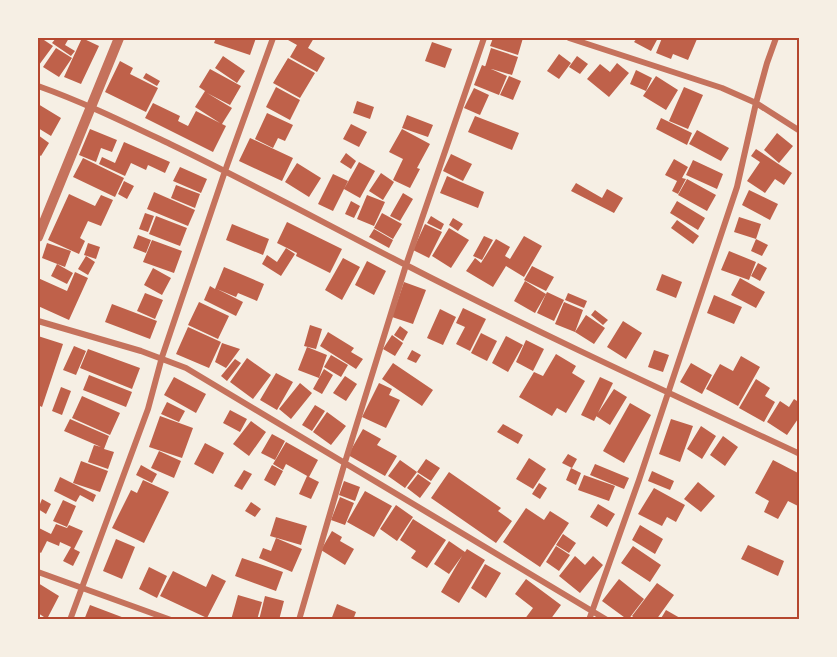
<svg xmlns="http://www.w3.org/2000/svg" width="837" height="657" viewBox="0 0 837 657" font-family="'IBM Plex Sans',sans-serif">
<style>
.building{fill:#bf614a}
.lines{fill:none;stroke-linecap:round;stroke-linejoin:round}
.minor{stroke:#c5725c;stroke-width:6}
.tertiary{stroke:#c5725c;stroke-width:10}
.neatline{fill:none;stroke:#b5482f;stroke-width:2}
</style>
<rect width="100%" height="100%" fill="#f6efe4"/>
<path class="building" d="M38,38H41L53,46L39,65L38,64Z
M56,38H69L65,45L75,51L71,56L52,43Z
M82,38L99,46L81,84L64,77Z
M216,38H256L250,55L214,43Z
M290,38H314L308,48L325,58L317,72L290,57L297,45L288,40Z
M493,38H523L518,55L490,46Z
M637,38H658L651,51L634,42Z
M662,38H692L697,39L688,60L673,54L671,59L656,53Z
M432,42L452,49L445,68L425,61Z
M56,48L72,58L59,77L43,67Z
M491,48L518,57L512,75L485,67Z
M559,54L571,63L559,79L547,71Z
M223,56L245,71L237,83L215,68Z
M577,56L588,64L580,74L569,67Z
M288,58L315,73L300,98L273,83Z
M120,61L133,68L130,74L158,88L146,112L105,92Z
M617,63L629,73L609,97L587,79L600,64L610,72Z
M482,65L507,76L499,95L474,85Z
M210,69L241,86L230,105L207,93L232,108L222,124L226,126L213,152L145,118L153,103L180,116L178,121L188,126L196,111L220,123L195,107L205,91L199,87Z
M636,70L652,78L646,91L630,84Z
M146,73L160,81L157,86L143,78Z
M509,76L521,81L513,100L500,95Z
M656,76L678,90L666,110L643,96Z
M276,87L300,100L290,120L266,107Z
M684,87L703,95L688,129L669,121Z
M474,88L489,95L480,115L464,108Z
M357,101L374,107L370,119L353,113Z
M38,104L61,118L51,136L38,128Z
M267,113L293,125L285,141L278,138L273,148L255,139Z
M407,115L433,125L428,137L402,128Z
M475,116L519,133L512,150L468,132Z
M661,118L692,133L687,145L656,129Z
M351,124L367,132L359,147L343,139Z
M90,129L117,140L112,152L101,148L96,162L79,155Z
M402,129L430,144L417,168L420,169L410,188L393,180L403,159L389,152Z
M697,130L729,148L721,161L689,144Z
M777,133L793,146L779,163L764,150Z
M38,135L49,143L41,156L38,154Z
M250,138L293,158L282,181L239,161Z
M124,142L170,162L165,173L148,165L146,170L131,163L125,176L99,164L102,157L115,163Z
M756,149L792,173L784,185L775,179L765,193L747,181L760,162L751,156Z
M346,153L356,161L351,169L340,162Z
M451,154L472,164L463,181L443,171Z
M83,158L124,178L115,197L73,177Z
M674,159L688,167L682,178L686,179L678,194L672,191L677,181L665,175Z
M693,160L723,174L717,189L686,175Z
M359,162L375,171L360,198L344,189Z
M297,163L321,178L309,197L285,182Z
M180,167L207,179L201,193L173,181Z
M381,173L394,182L383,200L369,191Z
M333,174L348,181L333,211L318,204Z
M447,176L484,192L478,208L440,193Z
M687,179L716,195L707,211L678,195Z
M124,181L134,186L127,199L118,194Z
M576,183L602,198L607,189L623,198L614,213L571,191Z
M176,185L200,194L195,208L171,198Z
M749,190L778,204L770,220L742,205Z
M154,192L195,210L188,226L147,209Z
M403,193L413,199L400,221L390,216Z
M69,194L95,206L101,195L113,200L101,226L88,221L80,238L85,241L79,254L48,240Z
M367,195L385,202L374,226L357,219Z
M351,201L360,206L354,218L345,214Z
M677,201L705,218L698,230L670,213Z
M145,213L154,216L148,232L139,229Z
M382,213L402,224L393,239L374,228Z
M156,216L187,228L180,246L149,234Z
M431,216L444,224L441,230L427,223Z
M739,217L761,224L756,239L734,232Z
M453,218L463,224L458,231L449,225Z
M677,220L699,236L693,244L671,228Z
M287,222L342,249L330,273L296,256L297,253L277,243Z
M232,224L269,239L263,255L226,240Z
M425,224L442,232L429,258L413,250Z
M449,228L469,240L451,268L432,256Z
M374,229L393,240L389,248L369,237Z
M138,235L151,240L146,253L133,248Z
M484,236L493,240L482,260L473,256Z
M524,236L542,246L524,277L506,266L493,287L466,271L475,258L481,263L496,239L510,247L505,256L510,259Z
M756,239L768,245L762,256L751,251Z
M152,240L182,251L174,273L143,262Z
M47,243L71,251L65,267L42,258Z
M88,243L100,247L96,259L84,255Z
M286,248L295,254L281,276L262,264L267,255L277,262Z
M729,251L756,262L749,280L721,270Z
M86,256L95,262L88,275L78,269Z
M343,258L360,267L342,300L325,290Z
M367,261L386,271L374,295L355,285Z
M758,263L767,268L760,281L751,276Z
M57,264L73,273L67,284L51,276Z
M532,266L554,277L546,291L524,280Z
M224,267L264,284L257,301L238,293L236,297L217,289L243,302L236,316L204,300L210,286L215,289Z
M153,268L171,278L162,295L144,285Z
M75,272L88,278L69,320L38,306V278L67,291Z
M662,274L682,282L676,298L656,290Z
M740,278L765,292L756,308L731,295Z
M525,281L546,294L535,313L514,301Z
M404,282L426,290L413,324L392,317Z
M547,292L564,300L554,321L537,313Z
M145,293L163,300L155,319L137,311Z
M568,293L587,301L584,308L565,300Z
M714,295L742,307L734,324L707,313Z
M199,302L229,316L218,339L188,325Z
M564,302L583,310L575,332L555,324Z
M112,304L157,321L150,339L105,322Z
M463,308L486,319L470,351L456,344L465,327L456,323Z
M440,309L456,317L443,345L427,338Z
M595,310L608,320L603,325L591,315Z
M586,315L605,328L594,344L575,332Z
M623,321L642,333L626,359L607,347Z
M310,325L322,329L316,349L304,346Z
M400,326L408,332L403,341L394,335Z
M188,327L221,342L209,368L176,354Z
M328,332L354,348L351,352L363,359L356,369L320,346Z
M481,333L497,341L487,361L471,353Z
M392,335L403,343L395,356L383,349Z
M38,336L63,344L42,407L38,405Z
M506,336L523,345L508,372L492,363Z
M526,340L544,349L533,371L516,362Z
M222,343L240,349L226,368L215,362Z
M74,346L86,351L76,375L63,370Z
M307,347L327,355L319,378L298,370Z
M88,349L140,368L132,389L80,368Z
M412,350L421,355L416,363L407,359Z
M654,350L669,355L663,372L648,367Z
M556,354L576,366L572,373L585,381L566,413L557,408L552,416L519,397L534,372L543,376Z
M331,355L348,365L341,377L324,367Z
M741,356L760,367L738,406L706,389L720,364L733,371Z
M247,358L271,375L253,399L230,382Z
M235,359L241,363L227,381L221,376Z
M393,363L433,390L422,406L382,379Z
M691,363L712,375L702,394L680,382Z
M324,369L333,375L322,394L313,389Z
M276,373L293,382L277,410L260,400Z
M89,375L132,392L126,407L83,390Z
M345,376L357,384L346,401L333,393Z
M174,377L206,394L196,413L164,395Z
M600,377L613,383L594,421L581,415Z
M756,379L770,388L765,396L775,402L764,422L739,408Z
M300,383L312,393L291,419L279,409Z
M379,383L392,389L389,395L400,400L386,428L362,417Z
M61,387L71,391L62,415L52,411Z
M614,389L627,397L610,425L596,416Z
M82,396L120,413L110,435L72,418Z
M794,399L800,403V416L787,435L767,422L780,401L789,407Z
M167,402L185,411L179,422L161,414Z
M630,403L651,415L624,463L603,451Z
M315,405L325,411L312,431L302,425Z
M230,410L247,419L240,432L223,423Z
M327,412L346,426L331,445L313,432Z
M160,416L193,428L182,458L149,447Z
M70,419L109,436L104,449L114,452L108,469L88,462L94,445L101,447L64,431Z
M671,419L693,426L680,462L659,454Z
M251,421L266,432L249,456L233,444Z
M503,424L523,435L518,444L497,432Z
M701,426L716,436L702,459L687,449Z
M363,429L381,439L377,445L397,456L385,476L348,455Z
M272,434L285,441L275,460L261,453Z
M723,436L738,447L725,466L710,455Z
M286,442L318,460L309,477L286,464L283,470L273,464Z
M205,443L224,453L213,474L194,464Z
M159,451L181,461L174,478L151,468Z
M568,454L577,459L572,468L562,463Z
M529,458L546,469L533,489L516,479Z
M426,459L440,468L431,481L417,472Z
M400,460L417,472L405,488L388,476Z
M773,460L800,474V507L788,501L778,519L764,512L769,501L755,493Z
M81,461L108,471L100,492L73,483Z
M595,464L629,478L624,489L590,475Z
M141,465L157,474L152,483L136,475Z
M272,465L283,471L275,486L264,480Z
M571,468L581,473L576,485L566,480Z
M244,470L252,474L242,490L234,486Z
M652,471L674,481L670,490L648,481Z
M449,472L501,508L498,511L512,521L496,543L431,498Z
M418,474L431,483L420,498L407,488Z
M584,475L615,486L609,501L578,490Z
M307,476L319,482L311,499L299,494Z
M60,477L96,495L93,502L80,495L76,502L54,491Z
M143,480L169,492L144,543L112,528L131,490L137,493Z
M344,481L360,487L355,501L339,495Z
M698,482L715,496L701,512L684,499Z
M539,483L547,488L540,499L532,494Z
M654,488L685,505L676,522L667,517L662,526L638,514Z
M365,491L392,506L374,537L347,522Z
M340,497L354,503L345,525L331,520Z
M42,499L51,504L46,514L38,509Z
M63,500L76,506L67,527L53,521Z
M251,502L261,509L255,517L245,511Z
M598,504L615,514L607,527L590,517Z
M396,505L413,517L397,541L380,529Z
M526,508L544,520L550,511L569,523L540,567L503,542Z
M276,517L307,526L301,545L270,536Z
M413,519L446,540L427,568L411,558L416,551L400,540Z
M56,524L67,528L69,525L83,531L74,549L80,552L73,566L63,561L71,547L60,542L59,546L47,541L41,553L38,551V532L39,528L51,534Z
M640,525L663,539L655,554L632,540Z
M332,531L342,537L340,541L354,549L345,565L321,550Z
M563,534L576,543L569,553L556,545Z
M276,538L302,549L292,572L259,558L263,548L271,551Z
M116,539L135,547L122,579L103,571Z
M449,541L465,552L467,549L485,560L459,603L441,592L462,556L449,574L434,564Z
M748,545L784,561L778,576L741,559Z
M556,546L570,555L559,571L546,562Z
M633,546L661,565L650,582L621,563Z
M575,556L585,565L593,556L603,565L580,593L559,576Z
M242,558L283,572L276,591L235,576Z
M485,564L501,573L486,598L471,588Z
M149,567L167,576L157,598L139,589Z
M173,571L206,587L212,574L226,581L207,618L160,596Z
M526,579L561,605L550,620H524L533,608L515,594Z
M619,579L644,599L628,620L602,601Z
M38,583L59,596L47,619L38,613Z
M657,583L674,595L656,620H637L632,616Z
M238,595L262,602L257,620H231Z
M265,596L284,601L279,620H259Z
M337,604L356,612L353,620H331Z
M90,605L127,619V620H84Z
M666,610L680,618L679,620H660Z"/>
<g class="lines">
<path class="minor" d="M569,38L722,88L756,103L800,131
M38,86C83,102 126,123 170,144C249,182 326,224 404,264C534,331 667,392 800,454
M38,321L141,351L186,368L607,620
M38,572L171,620
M70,620L148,409L162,357L225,171L273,38
M299,620L345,462L406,265L484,38
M589,620L639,480L737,187L756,103L767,63L776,38"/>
<path class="tertiary" d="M38,237L119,38"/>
</g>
<rect width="837" height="657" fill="none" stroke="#f6efe4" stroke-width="78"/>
<rect x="39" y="39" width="759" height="579" class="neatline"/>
</svg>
